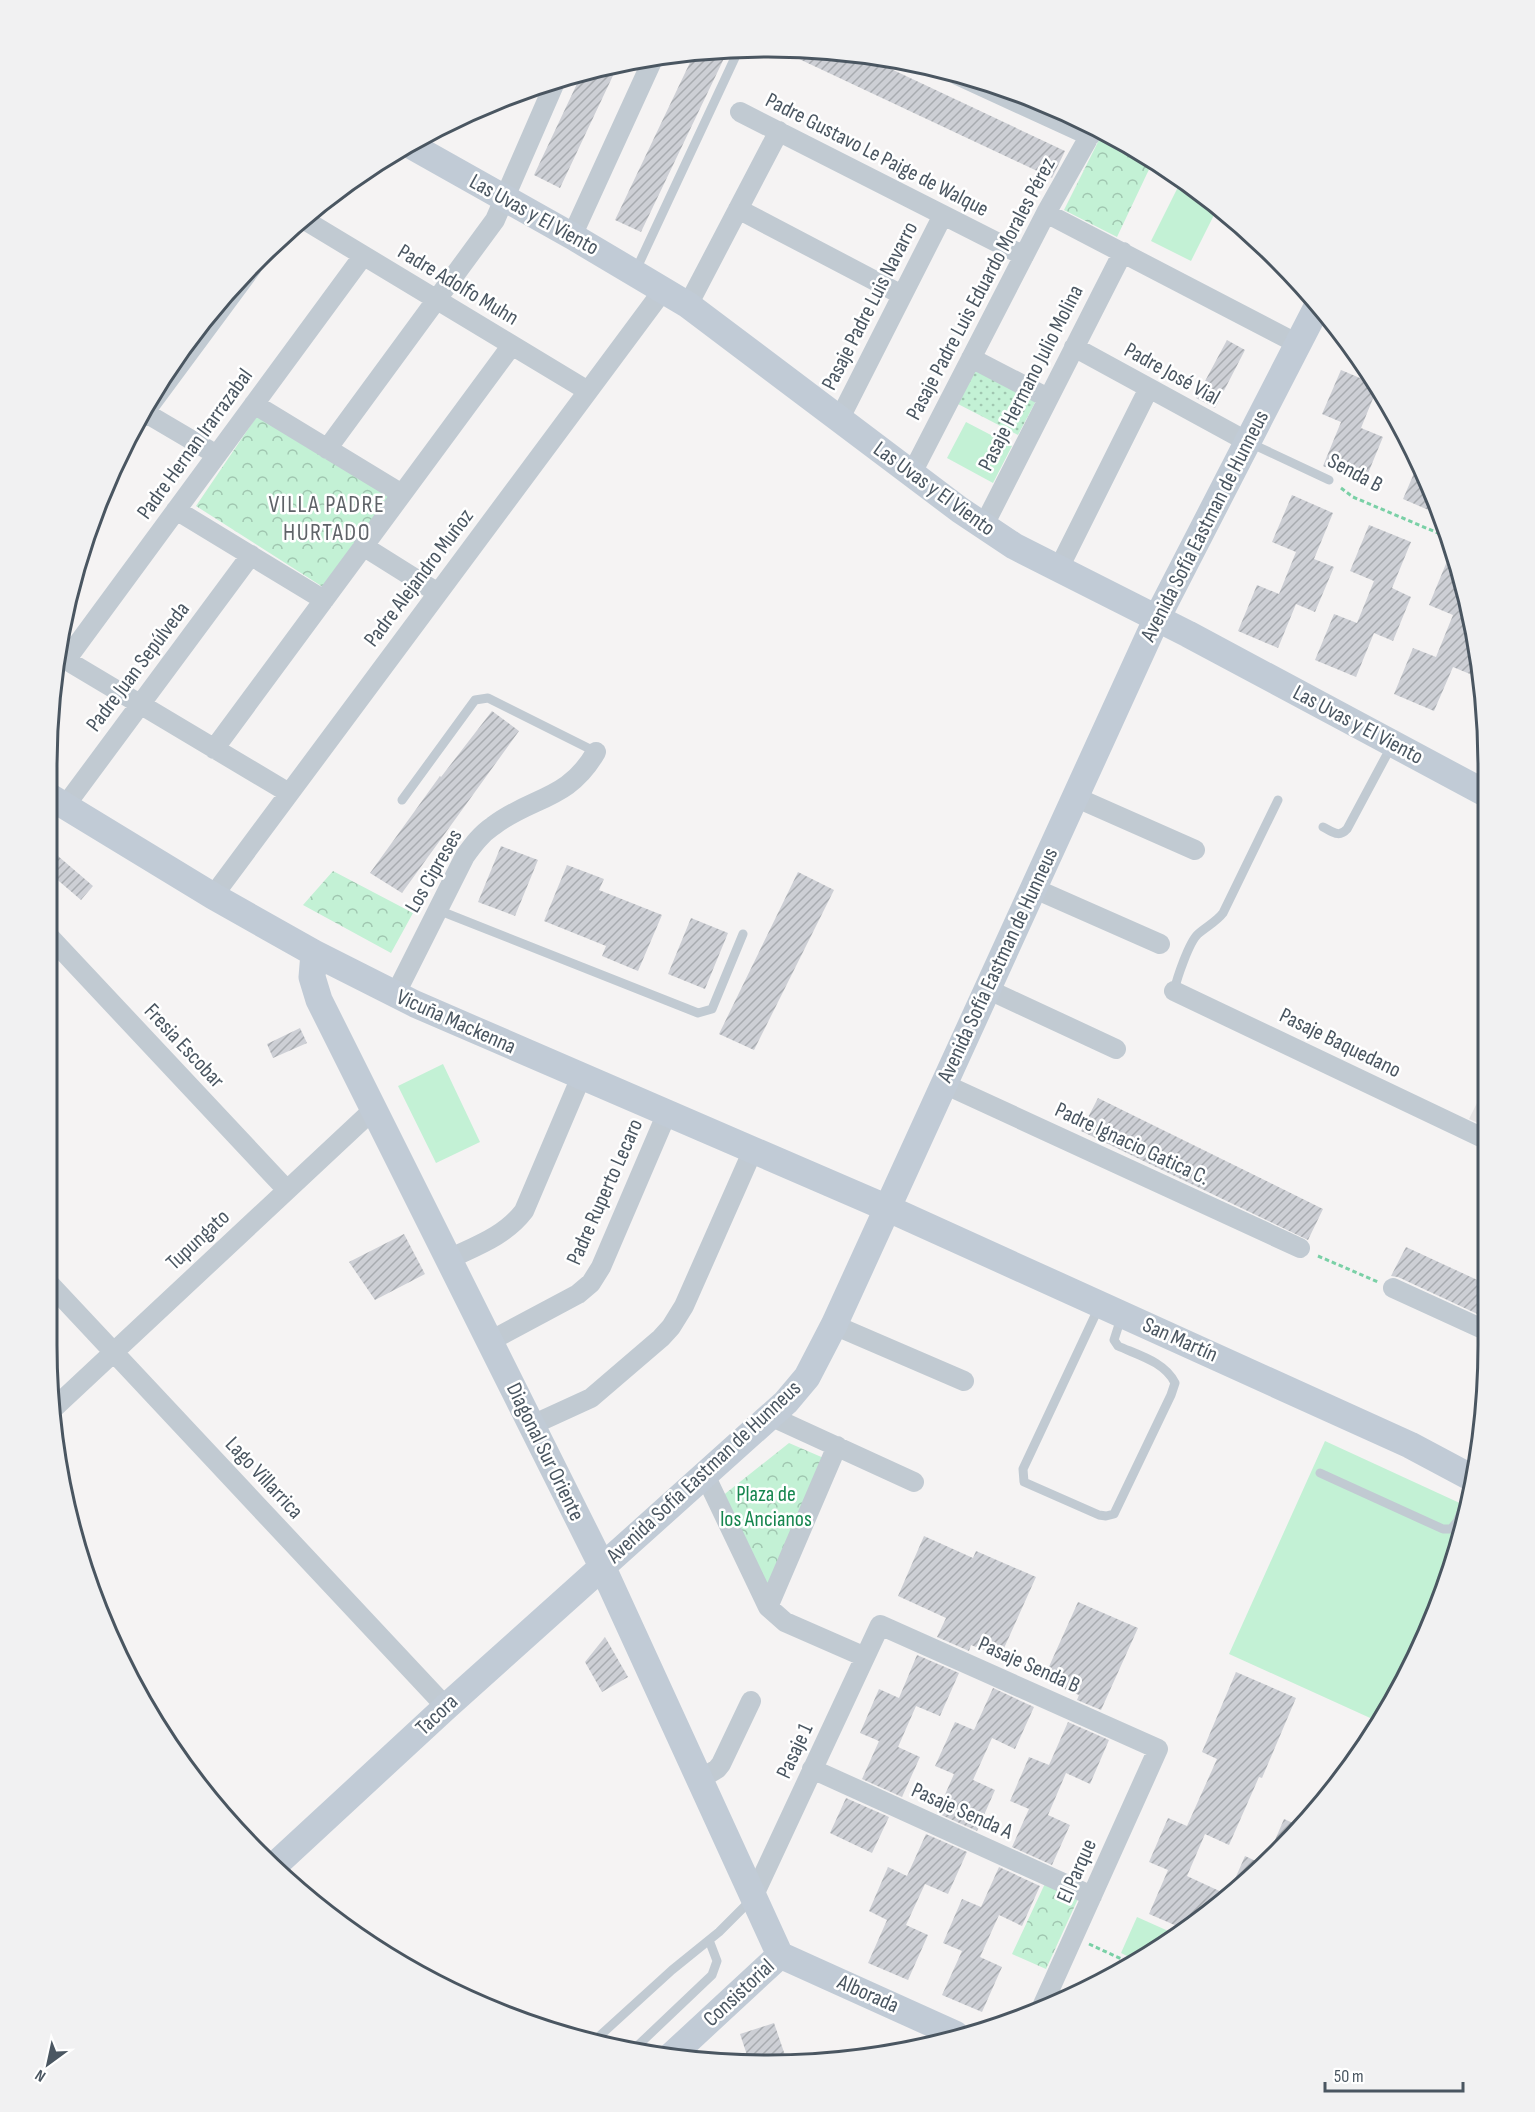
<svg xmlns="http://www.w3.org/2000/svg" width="1535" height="2112" viewBox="0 0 1535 2112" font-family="'Sofia Sans Condensed',sans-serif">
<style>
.education{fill:#e6e4e5}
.grass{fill:url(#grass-dots)}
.forest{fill:url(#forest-crowns)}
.pitch{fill:#c3f1d5}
.building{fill:url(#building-hatch)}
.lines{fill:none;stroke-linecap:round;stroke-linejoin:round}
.path{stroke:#7ad0a6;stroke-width:3;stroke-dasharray:4.5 3;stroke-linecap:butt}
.lane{stroke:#c1cad2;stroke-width:9}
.street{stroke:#c1cad2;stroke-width:20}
.secondary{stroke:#c1cbd6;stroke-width:27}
.labels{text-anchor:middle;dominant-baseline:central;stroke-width:5;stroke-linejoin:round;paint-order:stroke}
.street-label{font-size:22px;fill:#4a5661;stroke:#fff}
.park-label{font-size:22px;fill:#17864f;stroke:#fff}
.neighbourhood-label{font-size:24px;letter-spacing:1.5px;fill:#5f6368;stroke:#fff}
.rim{fill:none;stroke:#4a5661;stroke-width:3}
</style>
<defs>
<pattern id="grass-dots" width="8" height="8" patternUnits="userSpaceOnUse" patternTransform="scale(1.5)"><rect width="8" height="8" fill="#c3f1d5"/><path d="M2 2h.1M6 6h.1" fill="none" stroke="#a0c6b0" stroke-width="1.8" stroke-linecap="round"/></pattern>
<pattern id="forest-crowns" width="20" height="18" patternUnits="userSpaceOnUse" patternTransform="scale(1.5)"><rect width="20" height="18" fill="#c3f1d5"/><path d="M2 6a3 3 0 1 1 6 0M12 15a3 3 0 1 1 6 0" fill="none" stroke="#a0c6b0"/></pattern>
<pattern id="building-hatch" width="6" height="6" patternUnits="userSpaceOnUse" patternTransform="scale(1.5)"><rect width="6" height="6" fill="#cdcfd5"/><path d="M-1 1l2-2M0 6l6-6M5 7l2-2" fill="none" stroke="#a8abb0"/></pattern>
</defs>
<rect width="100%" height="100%" fill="#f5f3f3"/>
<path class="education" d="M1485,1087V1126L1469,1119Z"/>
<path class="grass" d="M977,366L1038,397L1018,435L958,404Z"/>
<path class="forest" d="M1103,132L1128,143L1153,161L1117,237L1064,210Z
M257,416L392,495L326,589L196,506Z
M333,871L413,913L391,953L303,905Z
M789,1443L826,1459L769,1594L721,1497Z
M1049,1875L1082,1890L1046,1969L1012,1954Z"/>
<path class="pitch" d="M1181,181L1218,207L1191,261L1151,241Z
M966,422L1012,446L993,483L947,458Z
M443,1064L480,1142L436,1163L398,1086Z
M1325,1441L1464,1505L1450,1576L1392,1705L1379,1722L1229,1654Z
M1137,1917L1175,1934L1133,1959L1121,1953Z"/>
<path class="building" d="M720,48H729L641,232L615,220L695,52Z
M780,50L855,52L1065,151L1052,178Z
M618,65L560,188L534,175L583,71Z
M1227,340L1245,350L1215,408L1196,398Z
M1341,370L1360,378L1364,370L1376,391L1361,428L1383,437L1364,483L1323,466L1341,422L1322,414Z
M1418,464L1433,491L1440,515L1403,499Z
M1292,495L1333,513L1314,559L1334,567L1315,612L1296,604L1278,648L1238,631L1257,585L1279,594L1296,552L1272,542Z
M1369,525L1411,542L1392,588L1411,597L1393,641L1374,633L1356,677L1315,660L1334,614L1357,623L1374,581L1350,571Z
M1450,554L1482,673V679L1453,667L1434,711L1394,694L1413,648L1436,657L1453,615L1429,605Z
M492,711L519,731L402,893L370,873L440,776L441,777Z
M501,846L538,860L515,916L478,902Z
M58,856L93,886L81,900L46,870Z
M567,865L604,879L599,890L662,915L638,971L602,956L606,946L544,921Z
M798,872L834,890L754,1050L719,1034Z
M691,918L728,933L705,989L668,974Z
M300,1028L307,1043L273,1058L267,1044Z
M1098,1098L1323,1209L1308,1240L1081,1131Z
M404,1234L425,1274L375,1300L349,1262Z
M1406,1247L1486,1284V1318L1398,1277L1391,1276Z
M924,1536L973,1558L976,1551L1036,1577L1000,1657L971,1645L969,1651L937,1637L946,1618L898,1596Z
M1078,1602L1138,1628L1101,1710L1077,1700L1079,1695L1043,1680Z
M605,1637L628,1677L602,1692L585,1662Z
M917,1655L959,1673L940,1716L916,1706L898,1747L920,1757L902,1797L862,1779L879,1741L860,1733L879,1689L899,1698Z
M1236,1672L1296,1698L1262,1778L1259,1777L1229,1845L1205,1834L1187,1876L1228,1895L1245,1856L1262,1864L1207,1916L1184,1929L1149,1914L1168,1870L1149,1862L1168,1818L1187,1826L1217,1759L1202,1752Z
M993,1688L1034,1707L1015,1749L992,1738L973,1780L995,1790L977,1831L937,1813L954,1774L935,1766L955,1722L974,1730Z
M1068,1722L1109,1740L1090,1784L1066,1773L1048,1815L1070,1825L1052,1865L1012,1847L1029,1809L1010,1801L1029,1757L1049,1765Z
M846,1798L889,1817L872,1853L830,1833Z
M1284,1819L1302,1827L1266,1861Z
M926,1834L967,1852L948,1894L925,1884L906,1925L928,1935L908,1980L868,1963L887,1920L869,1911L888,1867L907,1876Z
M999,1867L1040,1886L1022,1926L999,1915L980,1957L1002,1967L982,2012L942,1995L962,1951L943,1943L962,1899L981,1907Z
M774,2023L788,2064L767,2066L750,2064L740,2034Z"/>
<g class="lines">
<path class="path" d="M1341,488L1353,497L1445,536
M1318,1256L1378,1282
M1089,1944L1128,1962"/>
<path class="lane" d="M635,272L739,49
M1250,443L1329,480
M402,800L475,700L488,698L596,752
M1323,827C1333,832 1339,838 1347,829L1392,745
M438,910L698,1013L712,1009L743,934
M1174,991C1177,978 1189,942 1198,934C1207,926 1216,922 1223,913L1278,800
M1099,1307L1023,1469L1024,1482L1099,1515L1106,1516L1114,1514L1171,1395L1175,1383C1165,1362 1138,1355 1118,1346L1114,1340L1121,1318
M1320,1473L1443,1529H1451L1457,1522L1464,1506
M594,2041L672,1970L719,1932L751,1900
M631,2052L712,1975L717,1961L709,1940"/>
<path class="street" d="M957,75L1090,136
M740,112L1024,256
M738,209L902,295
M1046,213L1298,344
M303,219L588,391
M572,236L653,59
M688,305L779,131
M1074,347L1248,442
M971,358L1048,398
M254,404L402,494
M144,412L217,455
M141,417L252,267
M840,418L943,215
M327,449L495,220L556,80
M912,473L1046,213L1094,128
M176,510L324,600
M983,527L1123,252
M363,546L438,593
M1059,568L1149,388
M61,657L289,793
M66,660L363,256
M214,749L512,345
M1075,797L1195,850
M65,806L251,555
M1033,888L1160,944
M213,896L664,289
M47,934L287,1190
M987,989L1116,1049
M1174,991L1485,1139
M395,995L465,856C473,845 481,834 493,826C532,796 568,801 596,752
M944,1084L1300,1248
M449,1259C476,1246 505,1236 524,1211L581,1077
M47,1281L446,1707
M1393,1288L1487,1331
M834,1325L964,1381
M490,1341L578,1294L591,1283L601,1267L667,1113
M55,1407L374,1109
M770,1416L914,1482
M532,1425L591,1398L661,1338L671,1327L684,1306L753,1150
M705,1475L768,1607L785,1622L865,1657
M768,1607L837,1446
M812,1769L1092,1896
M700,1779L717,1769L721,1764L751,1701
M753,1897L880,1625L1158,1749L1040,2011"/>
<path class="secondary" d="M410,145L572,236L688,305L960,510L1014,546L1188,634L1483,792
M47,795L213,896L314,953L415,1004L887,1208L1410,1445L1470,1477
M314,953L312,977L319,1000L602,1566L780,1955
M274,1866L446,1707L786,1402L807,1377L834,1325L1157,618L1318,305
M780,1955L955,2034
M671,2056L780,1955"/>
</g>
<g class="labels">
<g class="street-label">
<text transform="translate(877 155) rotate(27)">Padre Gustavo Le Paige de Walque</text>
<text transform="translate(534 215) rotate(29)">Las Uvas y El Viento</text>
<text transform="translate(458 285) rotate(31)">Padre Adolfo Muhn</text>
<text transform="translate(981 289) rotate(-62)">Pasaje Padre Luis Eduardo Morales Pérez</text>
<text transform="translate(870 306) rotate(-63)">Pasaje Padre Luis Navarro</text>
<text transform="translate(1172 374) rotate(29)">Padre José Vial</text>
<text transform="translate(1031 378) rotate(-63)">Pasaje Hermano Julio Molina</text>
<text transform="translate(195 444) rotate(-54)">Padre Hernan Irarrazabal</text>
<text transform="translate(1355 473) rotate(28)">Senda B</text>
<text transform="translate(934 489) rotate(36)">Las Uvas y El Viento</text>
<text transform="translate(1205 526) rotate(-63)">Avenida Sofía Eastman de Hunneus</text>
<text transform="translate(419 578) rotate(-53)">Padre Alejandro Muñoz</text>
<text transform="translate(138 667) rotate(-53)">Padre Juan Sepúlveda</text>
<text transform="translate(1358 725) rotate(28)">Las Uvas y El Viento</text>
<text transform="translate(434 871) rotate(-60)">Los Cipreses</text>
<text transform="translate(998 965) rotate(-65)">Avenida Sofía Eastman de Hunneus</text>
<text transform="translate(456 1022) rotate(24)">Vicuña Mackenna</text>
<text transform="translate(1340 1043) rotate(26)">Pasaje Baquedano</text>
<text transform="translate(184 1046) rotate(47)">Fresia Escobar</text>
<text transform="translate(1132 1144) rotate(25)">Padre Ignacio Gatica C.</text>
<text transform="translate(605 1192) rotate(-66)">Padre Ruperto Lecaro</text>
<text transform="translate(198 1240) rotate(-43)">Tupungato</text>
<text transform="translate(1180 1340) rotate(24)">San Martín</text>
<text transform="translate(545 1452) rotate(64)">Diagonal Sur Oriente</text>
<text transform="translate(704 1472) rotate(-43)">Avenida Sofía Eastman de Hunneus</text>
<text transform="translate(264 1478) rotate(47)">Lago Villarrica</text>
<text transform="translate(1029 1665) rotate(24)">Pasaje Senda B</text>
<text transform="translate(437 1715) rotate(-43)">Tacora</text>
<text transform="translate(795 1751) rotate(-65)">Pasaje 1</text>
<text transform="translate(962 1811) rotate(24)">Pasaje Senda A</text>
<text transform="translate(1077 1871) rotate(-66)">El Parque</text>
<text transform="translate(739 1993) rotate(-43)">Consistorial</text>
<text transform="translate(868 1994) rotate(24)">Alborada</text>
</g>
<g class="park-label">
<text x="766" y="1494">Plaza de<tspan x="766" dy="25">los Ancianos</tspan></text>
</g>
<g class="neighbourhood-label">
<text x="327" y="504">VILLA PADRE<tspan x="327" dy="28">HURTADO</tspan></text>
</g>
</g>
<path d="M0 0H1535V2112H0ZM767 57H768A710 710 0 0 1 1478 767V1345A710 710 0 0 1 768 2055H767A710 710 0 0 1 57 1345V767A710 710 0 0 1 767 57Z" fill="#f1f1f2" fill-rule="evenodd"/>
<path class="rim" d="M767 57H768A710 710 0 0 1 1478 767V1345A710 710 0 0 1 768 2055H767A710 710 0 0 1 57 1345V767A710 710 0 0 1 767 57Z"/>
<g transform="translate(48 2064) rotate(213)" stroke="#ffffff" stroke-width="4.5" paint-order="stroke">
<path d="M0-4.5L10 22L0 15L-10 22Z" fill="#4a5661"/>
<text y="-9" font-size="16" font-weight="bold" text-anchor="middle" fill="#4a5661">N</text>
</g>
<path d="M1325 2082v9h138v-9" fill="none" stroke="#4a5661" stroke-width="3"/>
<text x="1334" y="2082" font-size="18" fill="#4a5661" stroke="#ffffff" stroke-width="4.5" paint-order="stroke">50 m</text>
</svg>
